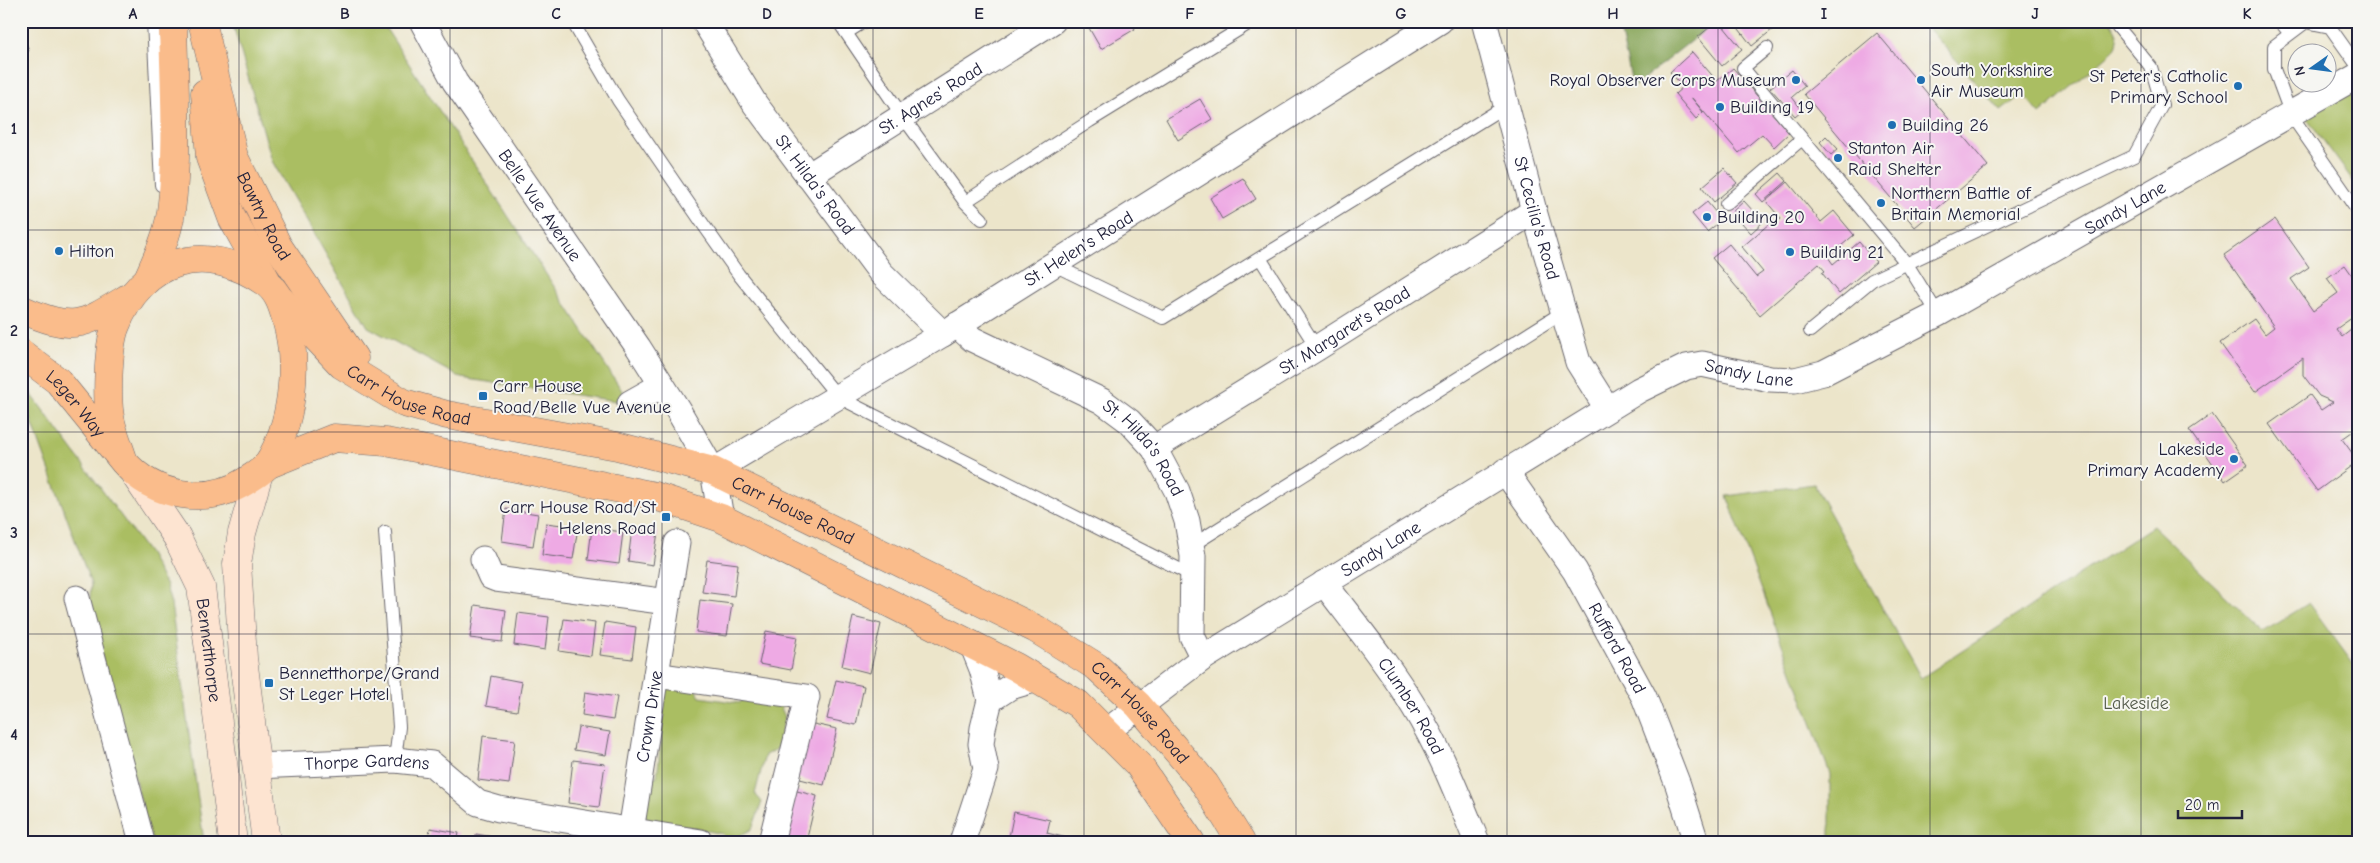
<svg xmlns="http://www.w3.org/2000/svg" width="2380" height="863" viewBox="0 0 2380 863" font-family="'Comic Neue',sans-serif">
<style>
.green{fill:#aabe62;stroke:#66704e}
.forest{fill:#87a558;stroke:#54644a}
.building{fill:#eeaae4}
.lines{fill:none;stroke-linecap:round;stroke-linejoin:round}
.lane-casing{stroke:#69666d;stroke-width:14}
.street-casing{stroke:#69666d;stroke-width:27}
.secondary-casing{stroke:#69666d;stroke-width:29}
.highway-casing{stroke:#69666d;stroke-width:29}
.lane{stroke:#fff;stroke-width:12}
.street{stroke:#fff;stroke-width:25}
.secondary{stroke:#fde4d1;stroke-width:28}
.highway{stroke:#fabc8b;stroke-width:28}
.grid{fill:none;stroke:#22223b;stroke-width:1;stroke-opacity:0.55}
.poi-dot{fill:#1f6fb2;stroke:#f6f6f2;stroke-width:2}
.labels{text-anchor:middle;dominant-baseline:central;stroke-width:4;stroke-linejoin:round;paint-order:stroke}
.poi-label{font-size:18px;fill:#22223b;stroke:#f6f6f2;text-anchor:start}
.street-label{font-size:18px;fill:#22223b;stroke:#f6f6f2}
.park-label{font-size:18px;fill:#525949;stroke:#f6f6f2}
.neatline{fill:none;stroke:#22223b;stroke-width:2}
.grid-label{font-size:16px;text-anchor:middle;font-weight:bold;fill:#22223b}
</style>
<rect width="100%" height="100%" fill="#f6f6f2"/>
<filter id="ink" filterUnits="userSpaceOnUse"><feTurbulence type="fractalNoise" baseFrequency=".02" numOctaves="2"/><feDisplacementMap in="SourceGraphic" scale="10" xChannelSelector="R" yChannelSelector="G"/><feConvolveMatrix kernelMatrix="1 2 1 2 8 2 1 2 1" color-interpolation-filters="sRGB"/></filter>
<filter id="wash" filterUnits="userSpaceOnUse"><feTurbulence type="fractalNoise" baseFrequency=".0096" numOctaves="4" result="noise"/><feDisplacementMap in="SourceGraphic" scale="20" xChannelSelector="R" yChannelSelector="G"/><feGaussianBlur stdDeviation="1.12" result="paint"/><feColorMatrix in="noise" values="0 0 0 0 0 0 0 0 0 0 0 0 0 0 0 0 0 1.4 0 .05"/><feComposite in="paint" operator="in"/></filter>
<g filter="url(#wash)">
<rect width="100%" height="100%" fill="#ece5ca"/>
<path class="green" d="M232,21H381L630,403L461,378L368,327L272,161Z
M1922,21H2109C2117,31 2122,40 2113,51L2040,114L2023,94L2001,111Z
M2359,76V189L2301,110Z
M21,385L29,391L149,554L166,586L171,604L204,842H152L89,609L91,584L21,392Z
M1814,484L1921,678L2153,526L2263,632L2309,603L2359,672V842H1830V774L1727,496Z
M666,683L694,687L700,697L739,703L748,696L778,701L785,717L777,749L765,755L755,794L762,802L752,829L728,842L723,834L680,825L675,831L654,826L642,812L646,780L657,776L662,736L652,730Z"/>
<path class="forest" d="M1618,21H1716L1633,87Z"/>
<g id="blocks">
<path class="building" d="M1101,21H1131L1135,29L1101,49L1089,28Z
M1717,21H1719L1742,49L1722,66L1698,37Z
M1733,21H1783L1752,46Z
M21,30L29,51L21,53Z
M1877,33L1988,166L1915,227L1804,94Z
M1692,52L1717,81L1733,68L1789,133L1774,147L1762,134L1739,153L1691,97L1703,112L1696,119L1675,94L1683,87L1670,72Z
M1792,70L1805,86L1792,97L1802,110L1795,116L1770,88Z
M1200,99L1212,119L1178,140L1166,119Z
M1826,136L1838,149L1831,155L1820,142Z
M1724,168L1737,183L1714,202L1702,187Z
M1780,173L1787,181L1763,202L1756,194Z
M1243,178L1256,199L1222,219L1210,198Z
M1788,182L1821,222L1834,211L1854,235L1828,257L1833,264L1859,242L1876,262L1839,294L1822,273L1825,271L1819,264L1760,315L1712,258L1729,244L1756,277L1763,272L1742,247L1770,223L1773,226L1781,219L1766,201Z
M1744,201L1763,222L1751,233L1732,212Z
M1707,202L1722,220L1707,232L1692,214Z
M2275,219L2309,267L2291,279L2313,311L2338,293L2327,278L2345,265L2359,285V313L2336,329L2342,337L2351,330L2359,342V427L2342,439L2358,461L2317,491L2269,424L2310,395L2321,410L2333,402L2319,396L2303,375V358L2255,392L2220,343L2254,319L2265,334L2274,327L2224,255Z
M2212,414L2248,465L2225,481L2189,430Z
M506,509L538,514L533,546L502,541Z
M546,523L578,527L573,559L542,555Z
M592,528L623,532L619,564L588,560Z
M632,529L658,532L653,565L628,561Z
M707,560L738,564L734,596L702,592Z
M700,600L732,604L727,636L696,632Z
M475,605L506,610L502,642L470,638Z
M518,613L549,617L545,650L514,645Z
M853,617L881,624L870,673L842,666Z
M564,619L595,623L591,656L559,651Z
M605,622L636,627L632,659L600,655Z
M766,631L797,637L791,670L759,664Z
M491,676L522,682L517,711L486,706Z
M836,680L864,686L856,725L827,719Z
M585,692L617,697L613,720L582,715Z
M809,723L837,729L824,785L796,778Z
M578,727L610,732L606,755L574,750Z
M483,736L515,740L509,784L478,780Z
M573,760L605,764L599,807L568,803Z
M789,789L817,796L806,842H776Z
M1014,812L1050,820L1047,833L1067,838L1066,842H1008Z
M430,828L459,833L457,842H428Z
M476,834L505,839V842H475Z"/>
</g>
</g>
<g filter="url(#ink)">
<use href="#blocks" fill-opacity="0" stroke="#69666d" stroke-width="1"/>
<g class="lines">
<g class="lane-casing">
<path id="lane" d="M153,21L161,185
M572,21L618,100L705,227L739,275L838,397L1193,576
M838,21L903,117L965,202L982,219
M2280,21L2290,34
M846,33L865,21
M1767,48L1743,68L1907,264L1938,314
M2359,68L2330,27L2306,22L2274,46V69L2291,115L2359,213
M965,202L1090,121L1253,21
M1726,204L1802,139
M1260,258L1317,348
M1054,265L1163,318L1507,105
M1810,331L1872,280L2134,156L2162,105L2151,67L2113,21
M385,532L399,727L395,760
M1191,546L1563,312"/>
</g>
<g class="street-casing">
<g id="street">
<path id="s1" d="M422,21L455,82L638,347L678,410L713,471L721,518"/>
<path id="s2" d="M704,21L755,104L881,273L943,334"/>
<path id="s3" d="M1484,21L1534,211L1578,362L1607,408"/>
<path id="s4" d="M808,176L1053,21"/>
<path id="s5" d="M957,325L972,339L1102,401L1129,421L1154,448L1177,491L1187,521L1193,556L1192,636L1203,658"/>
<path d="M630,403L662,385"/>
<path id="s6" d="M1154,448L1317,348L1534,211"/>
<path id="s7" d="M713,471L943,334L1440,21"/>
<path id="s8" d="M1505,471L1575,571L1644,697L1678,785L1696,842"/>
<path d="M483,559L491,577L496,579L668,602"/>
<path id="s9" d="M1324,583C1355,624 1388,664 1414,707C1440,749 1458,796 1477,842"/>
<path d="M77,598L142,842"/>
<path d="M656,675L807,697L771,842"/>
<path d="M990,700L1010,687L1037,679"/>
<path id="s10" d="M1107,731L1203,658L1639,390L1686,367L1702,364L1770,379L1795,380L1823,373L1938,314L2359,75"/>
<path id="s11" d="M256,766L395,760L432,764L478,803L499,809L701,842"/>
<path id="s12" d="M631,831L677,543"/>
<path d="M962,842L986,769L981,744L983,728L990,700L982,669L972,644"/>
</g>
</g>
<g class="secondary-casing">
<g id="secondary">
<path d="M259,473L242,533L237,564L243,658L266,842"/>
<path id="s13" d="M135,475L177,537L201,587L233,842"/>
</g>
</g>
<g class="highway-casing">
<g id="highway">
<path id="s14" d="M202,21L234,157L278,246L354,358"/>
<path d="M205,93L210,158L232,218L268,283"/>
<path d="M149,276C158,256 168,234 171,212C179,149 174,84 173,21"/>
<path id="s15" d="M280,299L342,365L404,403L447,415L617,446L713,471L1036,629L1097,667L1138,705L1205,784L1241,842"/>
<path d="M21,309C76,333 83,325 131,296"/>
<path id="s16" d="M21,353L58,381L124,462C154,497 207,506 246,481C253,476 262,472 267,465C293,425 299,364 286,319C282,305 278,292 266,283C206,240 141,258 115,328C108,348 106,402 111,422C114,435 120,449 124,462"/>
<path d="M267,465L334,438L386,442L655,496L721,518L1016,667L1078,704L1138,764L1191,842"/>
</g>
</g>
<use href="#lane" class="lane"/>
<use href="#street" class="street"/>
<use href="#secondary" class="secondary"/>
<use href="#highway" class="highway"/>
</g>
</g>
<path class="grid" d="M239,21V842M450,21V842M662,21V842M873,21V842M1084,21V842M1296,21V842M1507,21V842M1718,21V842M1930,21V842M2141,21V842M21,230H2359M21,432H2359M21,634H2359"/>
<g class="poi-dot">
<circle cx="1796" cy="80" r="5"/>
<circle cx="1921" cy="80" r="5"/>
<circle cx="2238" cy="86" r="5"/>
<circle cx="1720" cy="107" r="5"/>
<circle cx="1892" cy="125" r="5"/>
<circle cx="1838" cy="158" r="5"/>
<circle cx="1881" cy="203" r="5"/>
<circle cx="1707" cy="217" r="5"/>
<circle cx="59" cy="251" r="5"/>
<circle cx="1790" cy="252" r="5"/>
<rect x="478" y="391" width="10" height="10" rx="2.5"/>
<circle cx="2234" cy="459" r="5"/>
<rect x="661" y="512" width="10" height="10" rx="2.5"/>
<rect x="264" y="678" width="10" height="10" rx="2.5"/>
</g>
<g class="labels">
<g class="poi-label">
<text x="1931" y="70">South Yorkshire<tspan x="1931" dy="21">Air Museum</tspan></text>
<text x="2228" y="76" text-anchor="end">St Peter's Catholic<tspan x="2228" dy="21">Primary School</tspan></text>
<text x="1786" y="80" text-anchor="end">Royal Observer Corps Museum</text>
<text x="1730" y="107">Building 19</text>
<text x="1902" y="125">Building 26</text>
<text x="1848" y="148">Stanton Air<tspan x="1848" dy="21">Raid Shelter</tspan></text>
<text x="1891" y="193">Northern Battle of<tspan x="1891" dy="21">Britain Memorial</tspan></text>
<text x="1717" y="217">Building 20</text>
<text x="69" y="251">Hilton</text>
<text x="1800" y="252">Building 21</text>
<text x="493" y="386">Carr House<tspan x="493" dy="21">Road/Belle Vue Avenue</tspan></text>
<text x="2224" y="449" text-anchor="end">Lakeside<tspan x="2224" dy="21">Primary Academy</tspan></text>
<text x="656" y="507" text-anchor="end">Carr House Road/St<tspan x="656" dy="21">Helens Road</tspan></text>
<text x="279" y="673">Bennetthorpe/Grand<tspan x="279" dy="21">St Leger Hotel</tspan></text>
</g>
<g class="street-label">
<text stroke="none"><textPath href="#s4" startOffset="145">St. Agnes' Road</textPath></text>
<text stroke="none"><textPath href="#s2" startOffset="198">St. Hilda's Road</textPath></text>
<text stroke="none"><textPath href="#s1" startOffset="219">Belle Vue Avenue</textPath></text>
<text stroke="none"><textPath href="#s10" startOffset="1169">Sandy Lane</textPath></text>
<text stroke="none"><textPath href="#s14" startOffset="206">Bawtry Road</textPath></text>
<text stroke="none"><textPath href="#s3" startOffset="204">St Cecilia's Road</textPath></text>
<text stroke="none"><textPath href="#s7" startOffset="428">St. Helen's Road</textPath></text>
<text stroke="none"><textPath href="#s6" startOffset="224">St. Margaret's Road</textPath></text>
<text stroke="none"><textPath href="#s10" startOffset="749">Sandy Lane</textPath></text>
<text stroke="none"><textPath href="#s15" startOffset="165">Carr House Road</textPath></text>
<text stroke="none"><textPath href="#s16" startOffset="75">Leger Way</textPath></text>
<text stroke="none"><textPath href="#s5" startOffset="228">St. Hilda's Road</textPath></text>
<text stroke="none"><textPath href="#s15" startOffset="569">Carr House Road</textPath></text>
<text stroke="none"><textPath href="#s10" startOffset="329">Sandy Lane</textPath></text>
<text stroke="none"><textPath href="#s8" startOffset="210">Rufford Road</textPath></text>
<text stroke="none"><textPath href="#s13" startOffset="194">Bennetthorpe</textPath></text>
<text stroke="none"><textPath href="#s9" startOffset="151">Clumber Road</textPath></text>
<text stroke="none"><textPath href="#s15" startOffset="974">Carr House Road</textPath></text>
<text stroke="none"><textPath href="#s12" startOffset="116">Crown Drive</textPath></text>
<text stroke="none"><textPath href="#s11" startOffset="111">Thorpe Gardens</textPath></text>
</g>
<g class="park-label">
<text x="2136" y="703">Lakeside</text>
</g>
</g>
<rect width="2380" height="863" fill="none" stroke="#f6f6f2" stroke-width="55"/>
<g transform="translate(2312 68) rotate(256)"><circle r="24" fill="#f6f6f2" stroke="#a1a1a9"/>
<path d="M0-4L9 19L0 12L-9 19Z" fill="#1f6fb2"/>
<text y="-8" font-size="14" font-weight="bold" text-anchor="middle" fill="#22223b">N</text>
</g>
<path d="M2178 810v8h64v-8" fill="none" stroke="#22223b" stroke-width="2.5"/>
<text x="2185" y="810" font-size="15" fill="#22223b" stroke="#f6f6f2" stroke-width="4" paint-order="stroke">20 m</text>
<rect x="28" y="28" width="2324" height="808" class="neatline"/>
<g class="grid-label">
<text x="133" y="19">A</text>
<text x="345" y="19">B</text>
<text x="556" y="19">C</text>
<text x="767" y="19">D</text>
<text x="979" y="19">E</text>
<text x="1190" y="19">F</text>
<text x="1401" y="19">G</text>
<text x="1613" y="19">H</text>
<text x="1824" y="19">I</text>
<text x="2035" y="19">J</text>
<text x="2247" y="19">K</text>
<text x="14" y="134">1</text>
<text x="14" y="336">2</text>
<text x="14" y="538">3</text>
<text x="14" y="740">4</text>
</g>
</svg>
